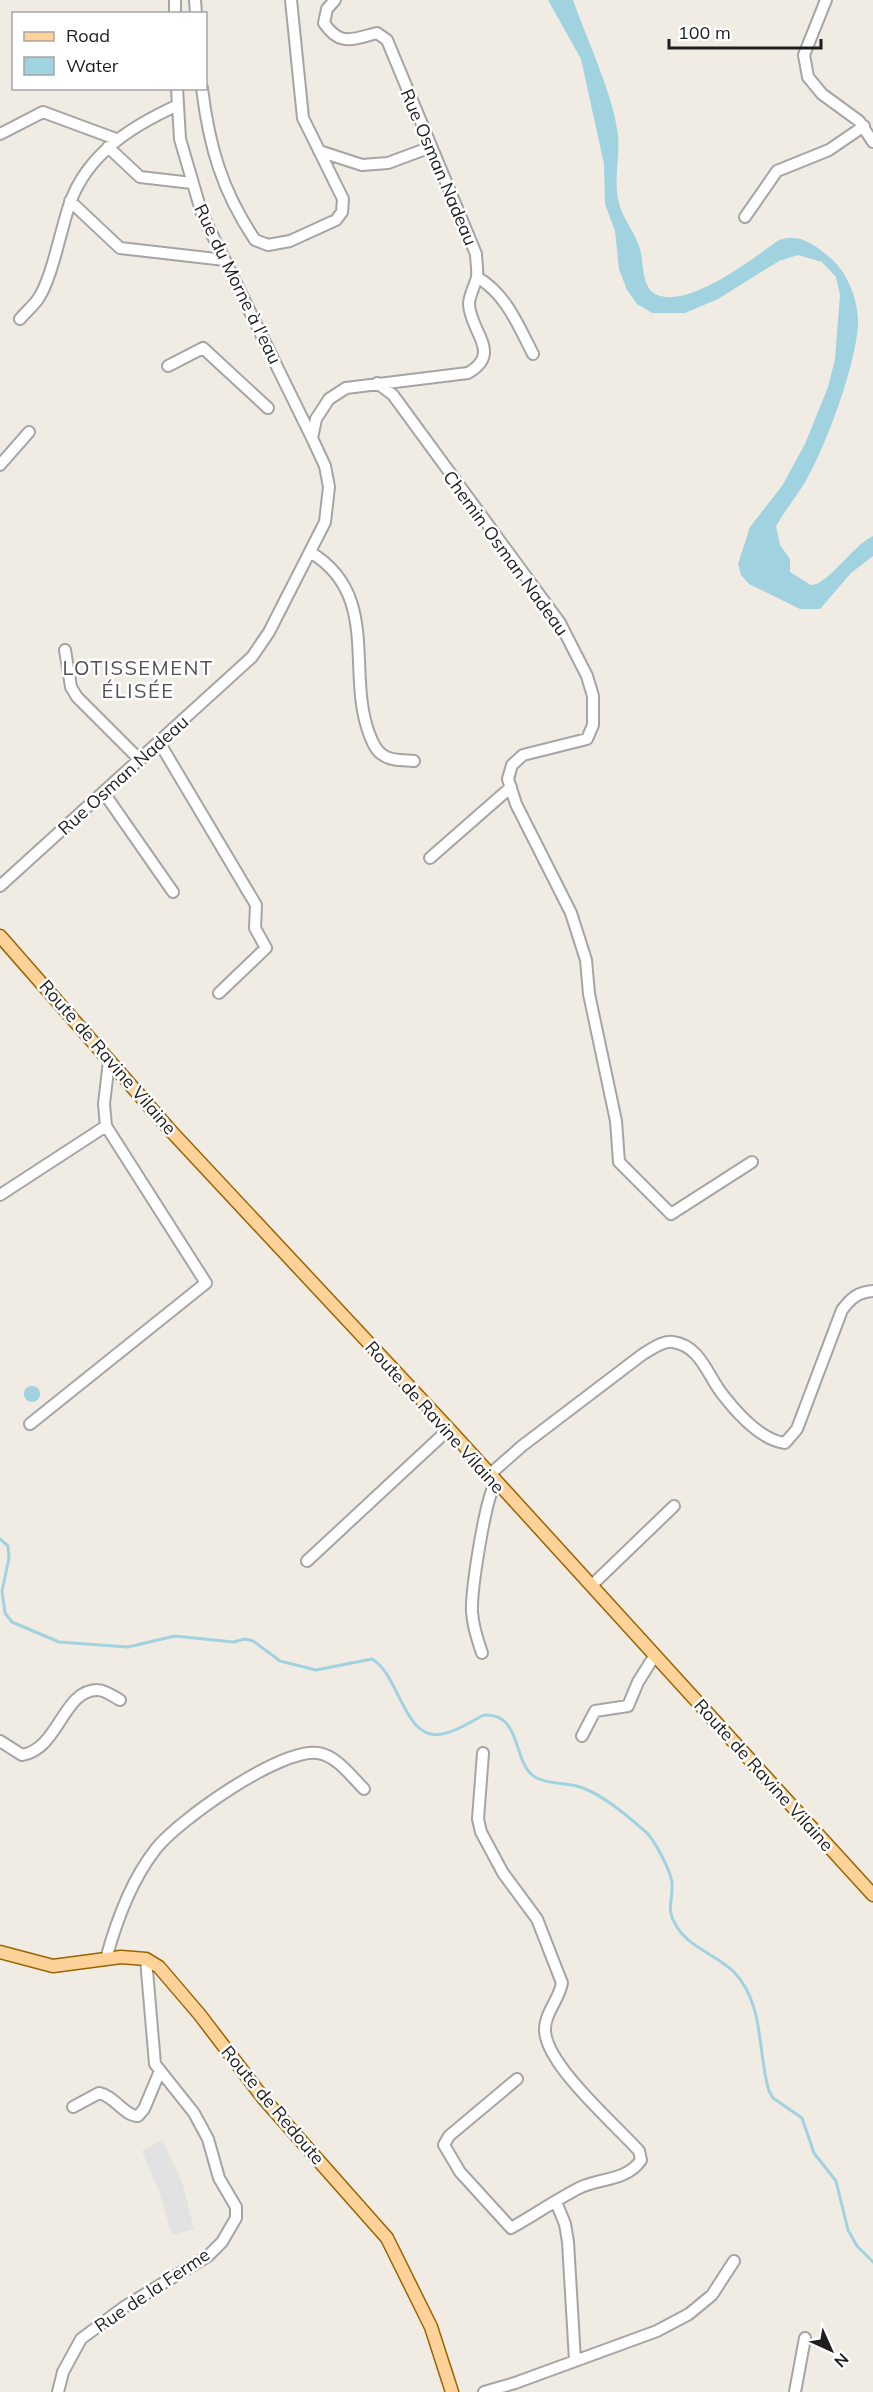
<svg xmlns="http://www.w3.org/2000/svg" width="873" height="2392" viewBox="0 0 873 2392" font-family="Mulish,sans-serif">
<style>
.parking{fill:#e2e2e2}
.water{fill:#a1d2e0}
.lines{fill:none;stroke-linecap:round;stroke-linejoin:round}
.stream{stroke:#a1d2e0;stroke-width:3}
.minor-casing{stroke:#a5a5a5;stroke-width:14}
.major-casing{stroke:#986500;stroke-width:15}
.minor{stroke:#fff;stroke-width:10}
.major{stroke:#ffd299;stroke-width:12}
.labels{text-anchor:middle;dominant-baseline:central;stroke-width:5;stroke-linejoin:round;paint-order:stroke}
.street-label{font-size:18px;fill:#1e1e1e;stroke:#fff}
.neighbourhood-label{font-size:20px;letter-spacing:1.5px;fill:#515151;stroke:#fff}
</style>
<rect width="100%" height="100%" fill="#f0ebe3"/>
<path class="parking" d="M162,2140L183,2185L194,2229L172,2235L160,2194L142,2151Z"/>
<path class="water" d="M548,0H573C587,40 613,94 618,135C620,158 613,181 619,203C623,220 636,233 640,249C644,263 641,288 657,295C691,308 753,258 779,240C800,234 812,243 828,256C847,271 859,300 858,325C855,368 826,446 804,484C795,498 785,511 776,526L780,545L790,559V572L811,585C827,586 853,545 873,536V556L851,573L820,609H800L749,584L741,575L738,564L750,527L782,486L805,444L828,387L835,359L840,295L836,277L822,262L798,255L779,261L718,299L685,313H652L637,304L627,290L619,269L615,231L605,204L604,164L581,59Z
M24 1394a8 8 0 1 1 16 0a8 8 0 1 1-16 0Z"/>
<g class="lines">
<path class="stream" d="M0,1539L8,1546L9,1558L2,1591L5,1613L12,1622L59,1642L128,1647L175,1636L233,1642L245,1639L253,1641L280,1661L316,1670L372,1659C400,1675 404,1742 442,1734C459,1731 469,1722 484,1715C520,1713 513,1756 531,1774C544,1786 567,1781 583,1788C606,1797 627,1816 646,1832C654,1839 672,1873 672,1884C673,1903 665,1908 677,1927C690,1948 717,1955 734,1972C765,2005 757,2051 769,2091L773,2098L802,2118L814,2153L836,2181L848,2230L857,2246L873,2262"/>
<g class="minor-casing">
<path id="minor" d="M175,0V14
M195,0L196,14
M826,0L804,55L808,77L822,94L859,121L873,142
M177,88L180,139L202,214L312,438
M202,88C209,146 222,191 255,240L268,245L290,241L336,220L342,212L343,199L303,118L291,0
M0,134L43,112L116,139
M108,147L140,177L192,183
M319,151L362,165L388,163L431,147
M70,201L120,248L225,260
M745,217L777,171L829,150L864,126
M477,277C506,294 518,325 533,354
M20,319C26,312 33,306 38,299C52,279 61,228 70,203C88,153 132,126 178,105
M168,366L203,348L268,408
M377,383L393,395L560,623L587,676L593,696V725L587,739L523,755L512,765L508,779L516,804L571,913L586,960L589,994L616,1121L619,1162L671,1214L752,1162
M0,465L29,432
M310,552C382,595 345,673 370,736C373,743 376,751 383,755C391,761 405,760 414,761
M65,650L71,687L77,697L140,760
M159,742L256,905L255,928L266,948L219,993
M104,793L173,892
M430,858L511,787
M0,886L252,657L269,632L325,522L329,487L325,466L312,438L316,419L329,399L346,388L468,373C503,353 470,332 469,304C469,295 475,286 477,277C478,270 476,261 476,254L387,40L377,33C353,39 340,47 324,23L327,9L335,0
M0,1195L106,1126
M30,1424L206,1283L106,1126L104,1104L109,1061
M489,1475L522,1446L643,1354C652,1349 663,1340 673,1342C701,1346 708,1377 723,1395C737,1413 761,1440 785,1443L797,1429L842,1310C851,1298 858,1292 873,1291
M307,1561L449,1429
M592,1585L674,1506
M482,1653C477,1639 473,1626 472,1612C471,1591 485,1498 496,1482
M582,1736L595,1711L628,1706L638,1682L655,1655
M0,1741L22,1755C59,1749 63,1689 98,1690C105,1690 114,1697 120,1700
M483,1753L478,1819L481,1832L503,1873L537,1919L562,1983C559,2000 544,2014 545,2031C547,2066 615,2124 639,2151L641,2160C627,2181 599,2178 579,2188C556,2200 534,2215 511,2228L460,2172L444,2145L449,2136L517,2079
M106,1959C116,1922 131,1881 155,1850C177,1821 280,1748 318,1753C337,1756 351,1776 364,1789
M73,2107L99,2093C115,2096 124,2116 138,2116L144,2109L160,2071
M556,2202L565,2224L568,2242L575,2360
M58,2392L63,2372L81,2339L124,2307L208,2256L222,2242L236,2218V2207L219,2178L208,2139L194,2113L155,2064L146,1959
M484,2392L515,2383L657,2331L689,2314L712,2295L734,2261
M795,2392L805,2338"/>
</g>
<g class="major-casing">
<path id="major" d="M0,936L170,1130L449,1429L873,1895
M0,1952L53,1966L121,1957L146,1959L159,1967L200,2015L264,2099L387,2238L431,2327L452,2392"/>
</g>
<use href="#minor" class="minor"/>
<use href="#major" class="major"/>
</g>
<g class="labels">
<g class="street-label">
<text transform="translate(439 167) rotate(67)">Rue Osman Nadeau</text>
<text transform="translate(238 284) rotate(64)">Rue du Morne à l'eau</text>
<text transform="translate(506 553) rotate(54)">Chemin Osman Nadeau</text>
<text transform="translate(123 775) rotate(-42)">Rue Osman Nadeau</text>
<text transform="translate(108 1057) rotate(49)">Route de Ravine Vilaine</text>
<text transform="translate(435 1417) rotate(48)">Route de Ravine Vilaine</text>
<text transform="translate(764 1775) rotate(48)">Route de Ravine Vilaine</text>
<text transform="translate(273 2105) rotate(50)">Route de Redoute</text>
<text transform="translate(152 2290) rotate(-34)">Rue de la Ferme</text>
</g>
<g class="neighbourhood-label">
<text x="138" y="667">LOTISSEMENT<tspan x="138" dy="23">ÉLISÉE</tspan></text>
</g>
</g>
<rect x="12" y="12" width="195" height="78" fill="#ffffff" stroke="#a5a5a5" stroke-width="1.5"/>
<rect x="24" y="32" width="30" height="9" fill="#ffd299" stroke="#a5a5a5" stroke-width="1.5"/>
<text x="66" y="42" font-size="18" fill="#1e1e1e">Road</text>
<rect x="24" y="57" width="30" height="18" fill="#a1d2e0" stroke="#a5a5a5" stroke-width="1.5"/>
<text x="66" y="72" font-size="18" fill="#1e1e1e">Water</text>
<g transform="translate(831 2350) rotate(135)" stroke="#ffffff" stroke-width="4.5" paint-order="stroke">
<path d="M0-4.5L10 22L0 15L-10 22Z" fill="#1e1e1e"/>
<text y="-9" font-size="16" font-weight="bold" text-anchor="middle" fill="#1e1e1e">N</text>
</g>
<path d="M669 39v9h152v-9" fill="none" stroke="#1e1e1e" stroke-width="3"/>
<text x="678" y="39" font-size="18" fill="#1e1e1e" stroke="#ffffff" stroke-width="4.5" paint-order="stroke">100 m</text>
</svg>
